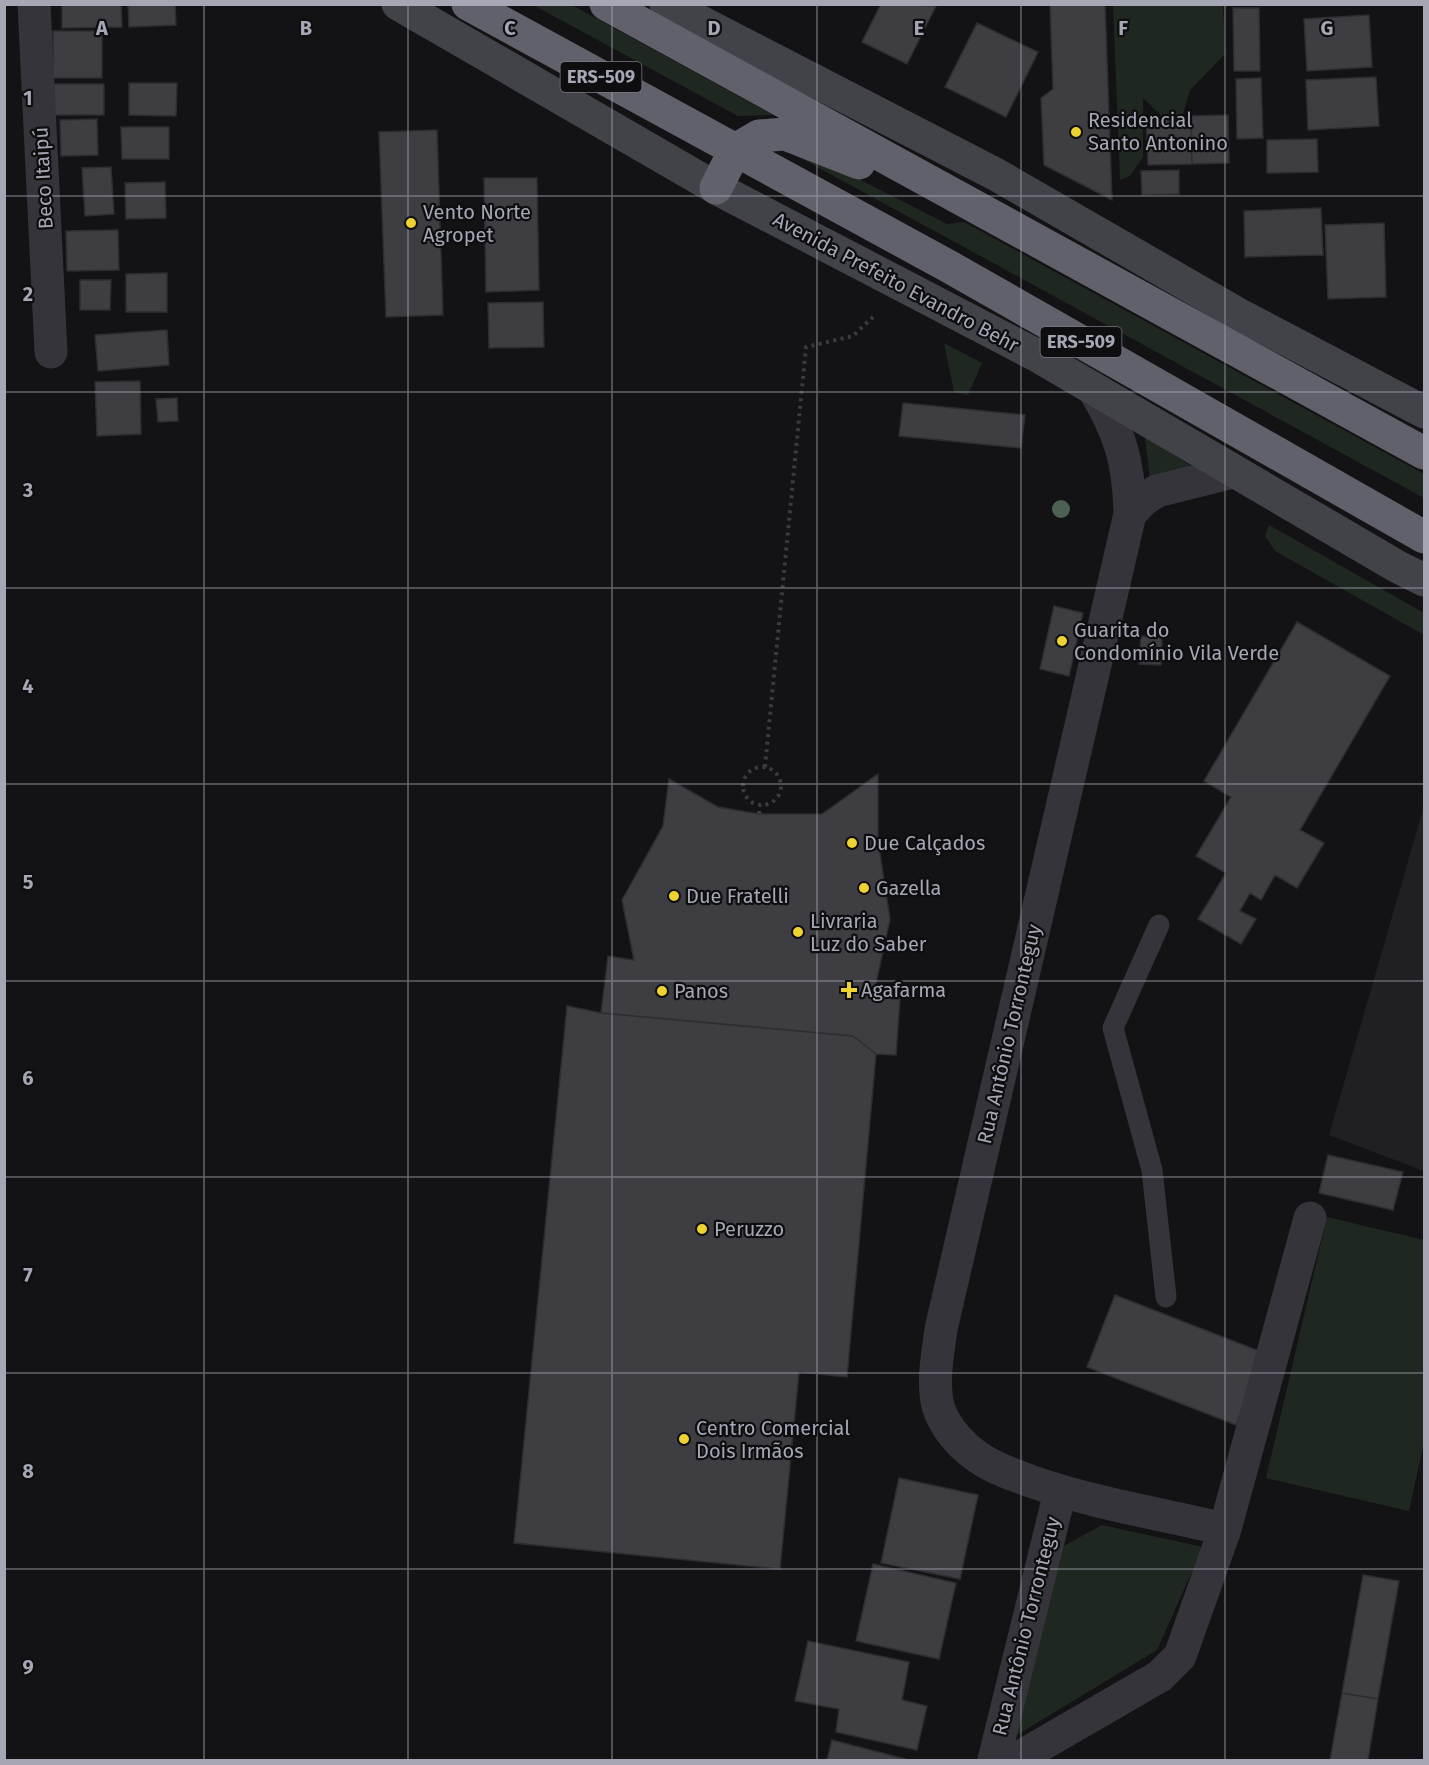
<svg xmlns="http://www.w3.org/2000/svg" width="1429" height="1765" viewBox="0 0 1429 1765" font-family="'Fira Sans',sans-serif">
<style>
.built{fill:#201f22}
.green{fill:#1f2721}
.building{fill:#3d3d42;stroke:#2e2d31;stroke-width:1.5}
.lines{fill:none;stroke-linecap:round;stroke-linejoin:round}
.path{stroke:#3a3b41;stroke-width:4;stroke-dasharray:3 4.5;stroke-linecap:butt}
.lane{stroke:#34343a;stroke-width:21}
.street{stroke:#34343a;stroke-width:33}
.secondary{stroke:#424349;stroke-width:33}
.highway{stroke:#60616a;stroke-width:33}
.tree{fill:#4d6153}
.grid{fill:none;stroke:#a5a7b5;stroke-width:1.5;stroke-opacity:0.55}
.poi-dot{fill:#eed232;stroke:#0e0e10;stroke-width:2}
.labels{text-anchor:middle;dominant-baseline:central;stroke-width:4.5;stroke-linejoin:round;paint-order:stroke}
.shield{fill:#0e0e10;stroke:#787984;stroke-width:1.5}
.shield-label{font-size:18px;font-weight:bold;fill:#a5a7b5}
.poi-label{font-size:20px;fill:#a5a7b5;stroke:#0e0e10;text-anchor:start}
.street-label{font-size:20px;fill:#a5a7b5;stroke:#0e0e10}
.grid-label{font-size:20px;text-anchor:middle;font-weight:bold;fill:#a5a7b5;stroke:#0e0e10;stroke-width:4.5;stroke-linejoin:round;paint-order:stroke}
</style>
<rect width="100%" height="100%" fill="#131315"/>
<path class="built" d="M1424,806V1171L1329,1135Z"/>
<path class="green" d="M533,5H572L773,115L738,116Z
M1113,5H1223L1225,54L1190,90L1180,124L1168,122L1143,98V157L1130,176L1120,180Z
M800,149L947,224L964,222L1424,474V498L786,150Z
M944,343L982,363L968,395L954,392Z
M1145,437L1191,466L1150,481Z
M1269,525L1424,613V635L1275,551L1265,536Z
M1327,1217L1424,1240V1442L1409,1511L1266,1478Z
M1102,1525L1203,1547L1157,1650L1017,1735L1062,1547Z"/>
<path class="building" d="M62,4H121L122,27L62,28Z
M128,4H175L176,25L129,27Z
M881,4L936,6L907,64L862,42Z
M1050,4H1105L1112,200L1044,165L1041,98L1053,89Z
M1233,8H1259L1260,71H1234Z
M1369,15L1372,67L1307,71L1304,19Z
M977,23L1038,52L1006,117L945,87Z
M53,31H102V78H53Z
M1376,77L1379,126L1308,130L1306,80Z
M1261,78L1263,138L1237,139L1236,79Z
M129,83H177L176,116L129,115Z
M54,84H104V115H54Z
M1228,115L1229,163L1192,164L1191,116Z
M1191,116L1192,164L1148,165L1146,117Z
M97,119L98,155L61,156L60,120Z
M121,127H169V159H122Z
M437,130L443,315L386,317L379,132Z
M1317,139L1318,172L1267,173V140Z
M111,167L114,214L85,216L82,168Z
M1179,170V194L1142,195L1141,171Z
M484,178H537L539,290L486,292Z
M165,182L166,218L126,219L125,183Z
M1321,208L1323,255L1245,257L1244,211Z
M1384,223L1386,297L1328,299L1325,225Z
M118,230L119,270L67,271L66,231Z
M167,273V312H126V274Z
M80,280H111L110,310H80Z
M543,302L544,347L489,348L488,303Z
M167,330L169,365L98,371L95,335Z
M140,381L141,434L97,436L95,382Z
M177,398L178,421L158,422L156,399Z
M903,403L1025,415L1021,448L899,436Z
M1054,606L1083,613L1069,676L1040,669Z
M1297,622L1390,676L1300,830L1324,843L1297,888L1275,875L1261,900L1250,893L1240,911L1256,919L1241,944L1198,919L1226,873L1196,856L1231,797L1204,781Z
M1141,636L1162,638L1161,665L1139,664Z
M878,774V841L890,919L873,997L900,999L896,1055L876,1054L847,1377L799,1372L780,1569L514,1543L567,1006L601,1013L608,956L634,960L622,900L663,826L669,779L718,807L759,814H822Z
M567,1006L601,1013L853,1036L876,1054L847,1377L799,1372L780,1569L514,1543Z
M1328,1155L1403,1172L1393,1210L1319,1193Z
M1115,1295L1264,1353L1236,1425L1087,1367Z
M899,1478L978,1495L960,1579L881,1563Z
M873,1564L956,1583L939,1659L856,1641Z
M1363,1575L1399,1581L1378,1699L1342,1693Z
M808,1641L909,1662L902,1700L927,1706L917,1750L836,1732L839,1709L795,1701Z
M1342,1693L1378,1699L1368,1760H1330Z
M832,1740L909,1760H827Z"/>
<g class="lines">
<path class="path" d="M743 786a19 19 0 1 1 38 0a19 19 0 1 1-38 0Z
M765,767L806,347L853,336L873,317
M759,814L760,805"/>
<path class="lane" d="M1159,925L1113,1028L1152,1170L1166,1297"/>
<path class="street" d="M34,4L51,352
M1093,388C1120,432 1129,462 1130,514L941,1329C938,1353 932,1381 938,1406C945,1429 964,1449 984,1461C998,1470 1015,1475 1030,1481C1093,1503 1160,1514 1225,1529
M1130,514L1143,500L1157,491L1233,472
M994,1760L1060,1492
M1015,1760L1160,1676L1180,1656L1225,1529L1310,1218"/>
<path class="secondary" d="M398,4L716,188L1036,355L1398,567L1424,580
M666,4L997,175L1238,314L1424,412"/>
<path class="highway" d="M468,4L948,266L1424,537
M606,4L1424,453
M716,188L735,150L759,136L785,134L859,163"/>
</g>
<circle class="tree" cx="1061" cy="509" r="9"/>
<path class="grid" d="M204,4V1760M408,4V1760M612,4V1760M817,4V1760M1021,4V1760M1225,4V1760M4,196H1424M4,392H1424M4,588H1424M4,784H1424M4,981H1424M4,1177H1424M4,1373H1424M4,1569H1424"/>
<g class="poi-dot">
<circle cx="1076" cy="132" r="6"/>
<circle cx="411" cy="223" r="6"/>
<circle cx="1062" cy="641" r="6"/>
<circle cx="852" cy="843" r="6"/>
<circle cx="864" cy="888" r="6"/>
<circle cx="674" cy="896" r="6"/>
<circle cx="798" cy="932" r="6"/>
<path d="M846 981h6v6h6v6h-6v6h-6v-6h-6v-6h6z"/>
<circle cx="662" cy="991" r="6"/>
<circle cx="702" cy="1229" r="6"/>
<circle cx="684" cy="1439" r="6"/>
</g>
<g class="labels">
<g class="shield">
<rect x="560.5" y="62" width="81" height="30" rx="4.5"/>
<rect x="1040.5" y="327" width="81" height="30" rx="4.5"/>
</g>
<g class="shield-label">
<text x="601" y="77">ERS-509</text>
<text x="1081" y="342">ERS-509</text>
</g>
<g class="poi-label">
<text x="1088" y="120">Residencial<tspan x="1088" dy="23">Santo Antonino</tspan></text>
<text x="423" y="212">Vento Norte<tspan x="423" dy="23">Agropet</tspan></text>
<text x="1074" y="630">Guarita do<tspan x="1074" dy="23">Condomínio Vila Verde</tspan></text>
<text x="864" y="843">Due Calçados</text>
<text x="876" y="888">Gazella</text>
<text x="686" y="896">Due Fratelli</text>
<text x="810" y="921">Livraria<tspan x="810" dy="23">Luz do Saber</tspan></text>
<text x="861" y="990">Agafarma</text>
<text x="674" y="991">Panos</text>
<text x="714" y="1229">Peruzzo</text>
<text x="696" y="1428">Centro Comercial<tspan x="696" dy="23">Dois Irmãos</tspan></text>
</g>
<g class="street-label">
<text transform="translate(43 178) rotate(-93)">Beco Itaipú</text>
<text transform="translate(896 282) rotate(28)">Avenida Prefeito Evandro Behr</text>
<text transform="translate(1009 1034) rotate(-77)">Rua Antônio Torronteguy</text>
<text transform="translate(1026 1626) rotate(-76)">Rua Antônio Torronteguy</text>
</g>
</g>
<g class="grid-label">
<text x="102" y="35">A</text>
<text x="306" y="35">B</text>
<text x="510" y="35">C</text>
<text x="714" y="35">D</text>
<text x="919" y="35">E</text>
<text x="1123" y="35">F</text>
<text x="1327" y="35">G</text>
<text x="28" y="105">1</text>
<text x="28" y="301">2</text>
<text x="28" y="497">3</text>
<text x="28" y="693">4</text>
<text x="28" y="889">5</text>
<text x="28" y="1085">6</text>
<text x="28" y="1282">7</text>
<text x="28" y="1478">8</text>
<text x="28" y="1674">9</text>
</g>
<rect width="1429" height="1765" fill="none" stroke="#a5a7b5" stroke-width="12"/>
</svg>
